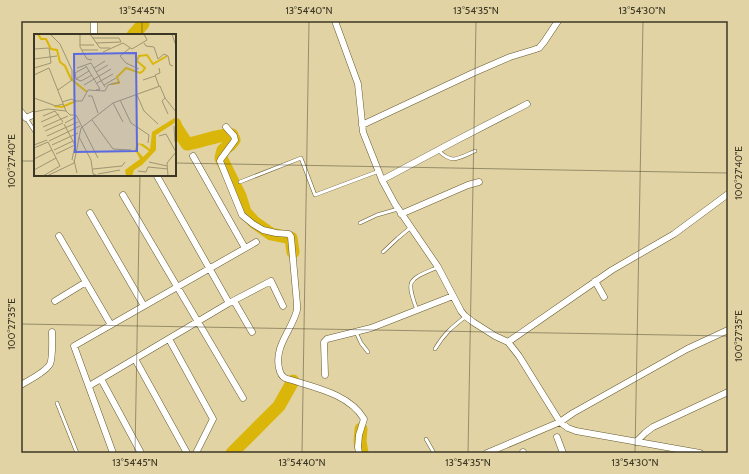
<svg xmlns="http://www.w3.org/2000/svg" width="749" height="474" viewBox="0 0 749 474" font-family="Cabin,sans-serif">
<style>
.lines{fill:none;stroke-linecap:round;stroke-linejoin:round}
.river{stroke:#dbb60a;stroke-width:13}
.service-casing{stroke:#665a2f;stroke-width:4}
.minor-casing{stroke:#665a2f;stroke-width:7}
.service{stroke:#fff;stroke-width:3}
.minor{stroke:#fff;stroke-width:6}
.ticks{fill:none;stroke:#3c3724;stroke-width:1;stroke-opacity:0.45}
.inset-river{fill:none;stroke:#dbb60a;stroke-width:2}
.inset-road{fill:none;stroke:#9f9571;stroke-width:1}
.view{fill:#5b6ae1;fill-opacity:0.15;stroke:#5b6ae1;stroke-width:2}
.inset-edge{fill:none;stroke:#3c3724;stroke-width:2}
.neatline{fill:none;stroke:#3c3724;stroke-width:1.5}
.ticks-label{font-size:10px;text-anchor:middle;fill:#3c3724}
</style>
<rect width="100%" height="100%" fill="#e1d3a4"/>
<g class="lines">
<path class="river" d="M133,35L143,24V21
M175,124L176,127L187,144C202,142 218,134 232,135L234,140L230,145L223,150L221,158L240,196L245,212L254,222L271,234L291,238L293,252
M361,429L360,441L362,453
M232,453L279,406L293,381"/>
<g class="service-casing">
<path id="service" d="M26,118L35,132
M438,150C452,165 459,158 475,151
M240,182L301,158L315,195L379,171
M360,223L377,215L398,209
M383,252L398,238L410,228
M417,310C405,278 409,280 438,267
M356,332L361,343L368,352
M435,349C444,334 451,328 465,317
M57,403L77,453
M426,439L434,453"/>
</g>
<g class="minor-casing">
<path id="minor" d="M94,21V35
M335,21L358,84L363,132L382,180L395,204L438,267L461,311L465,316L473,322L495,336L508,342L519,356L560,422L568,428L576,431L700,453
M21,112L26,118L35,114
M362,125L473,73L510,57L533,50L539,48L544,42L558,21
M226,127L234,136L235,140L221,159L220,161L242,215L253,224L263,230L276,233L289,234L291,237L297,304V310C292,330 274,346 279,368C280,373 281,376 285,378C312,387 349,393 364,419L359,435L358,447L359,453
M193,156L245,248
M157,176L229,303
M382,180L457,140L527,104
M123,195L243,398
M90,213L144,306
M401,214L468,185L479,182
M59,236L111,325
M595,281L604,297
M55,301L86,282
M234,301L252,332
M169,339L213,419L196,453
M508,342L612,270L674,234L728,194
M135,359L187,453
M325,375L324,342L327,339L371,328L453,296
M101,379L141,453
M21,385C29,380 46,372 50,364C53,358 52,339 52,332
M89,386L229,303L271,281L283,306
M557,437L563,453
M636,442L645,433L653,427L728,392
M523,452V453
M113,453L74,346L256,242
M487,453L560,422L573,413L687,349L728,330"/>
</g>
<use href="#service" class="service"/>
<use href="#minor" class="minor"/>
</g>
<path class="ticks" d="M142,35V21M21,161H35M175,163L728,173M21,324L728,336M135,453L140,175M302,453L309,21M468,453L476,21M635,453L643,21"/>
<g transform="translate(34 34)">
<rect width="142" height="142" fill="#e1d3a4"/>
<path d="M142,83V88L122,101V116L108,131L100,136L98,142H92L91,136L106,125L101,116L103,109L109,110L116,115L118,98ZM105,110L115,117L109,123L103,116Z" fill="#dbb60a" fill-rule="evenodd"/>
<path class="inset-river" d="M4,0L7,5H12L17,15L23,16L26,28L31,32L37,45L53,58M77,50L85,49L83,43L92,34L106,39L109,37L111,34L103,27L105,22L113,21L119,30L133,22M20,72L28,73L42,67"/>
<path class="inset-road" d="M16,0L26,10L38,36V46L24,56M46,0V13L53,25L58,26M56,0L66,14H76M138,0L142,12M59,4H85L87,8L62,9M110,9L112,12L120,13L124,25L130,20L134,22L136,31L139,32M46,11H60M96,14L86,22L92,29L105,35M0,15L15,14L17,29L0,34M48,16H64M69,18L89,9L98,15L113,6L110,0M0,25L23,22M52,32L66,55L62,56M52,33L41,39L42,45L47,47L58,41M43,34L57,29L71,53M60,34L71,27M125,34L126,39L121,41L125,52M62,38L74,31M0,41L15,34L32,77L36,81H42L64,124M42,45L55,37M109,46L121,42M63,49L79,40M50,51L77,35M70,51L82,44M103,61L110,77L124,90M54,62H58L64,79M0,64L22,72L29,70M131,64L128,67L134,80M86,66L97,89L115,101L114,109M28,68L38,65L40,67H48L54,56L71,57L74,51L86,48M79,69L89,88M0,78L14,75L32,77M9,82L21,77L29,88M58,86L79,115L97,116M7,88L25,80M31,89L42,83M30,90L41,111L38,126M140,92L141,108M9,93L34,82M11,97L29,89M13,102L44,88M125,102L132,100L142,118L133,129L134,142M45,103L57,126L59,140L65,142M15,107L46,92M0,111L13,106M18,111L44,99M0,114L14,108L26,132L9,142M20,116L39,107M22,120L41,111M0,125L18,116M40,126L43,139M115,128L133,132M59,135L88,132L91,128M0,136L22,124M104,137L112,138L114,133L134,135M64,140L86,136M13,142L40,129L47,94L79,69L126,52L131,64L142,78"/>
<path class="view" d="M102,19L103,117L41,118L40,20Z"/>
<rect width="142" height="142" class="inset-edge"/>
</g>
<rect width="749" height="474" fill="none" stroke="#e1d3a4" stroke-width="44"/>
<rect x="22" y="22" width="705" height="430" class="neatline"/>
<g class="ticks-label">
<text x="142" y="14">13°54'45"N</text>
<text x="309" y="14">13°54'40"N</text>
<text x="476" y="14">13°54'35"N</text>
<text x="642" y="14">13°54'30"N</text>
<text transform="translate(11 161) rotate(-90)" y="4">100°27'40"E</text>
<text transform="translate(738 173) rotate(-90)" y="4">100°27'40"E</text>
<text transform="translate(11 324) rotate(-90)" y="4">100°27'35"E</text>
<text transform="translate(738 336) rotate(-90)" y="4">100°27'35"E</text>
<text x="135" y="466">13°54'45"N</text>
<text x="302" y="466">13°54'40"N</text>
<text x="468" y="466">13°54'35"N</text>
<text x="635" y="466">13°54'30"N</text>
</g>
</svg>
